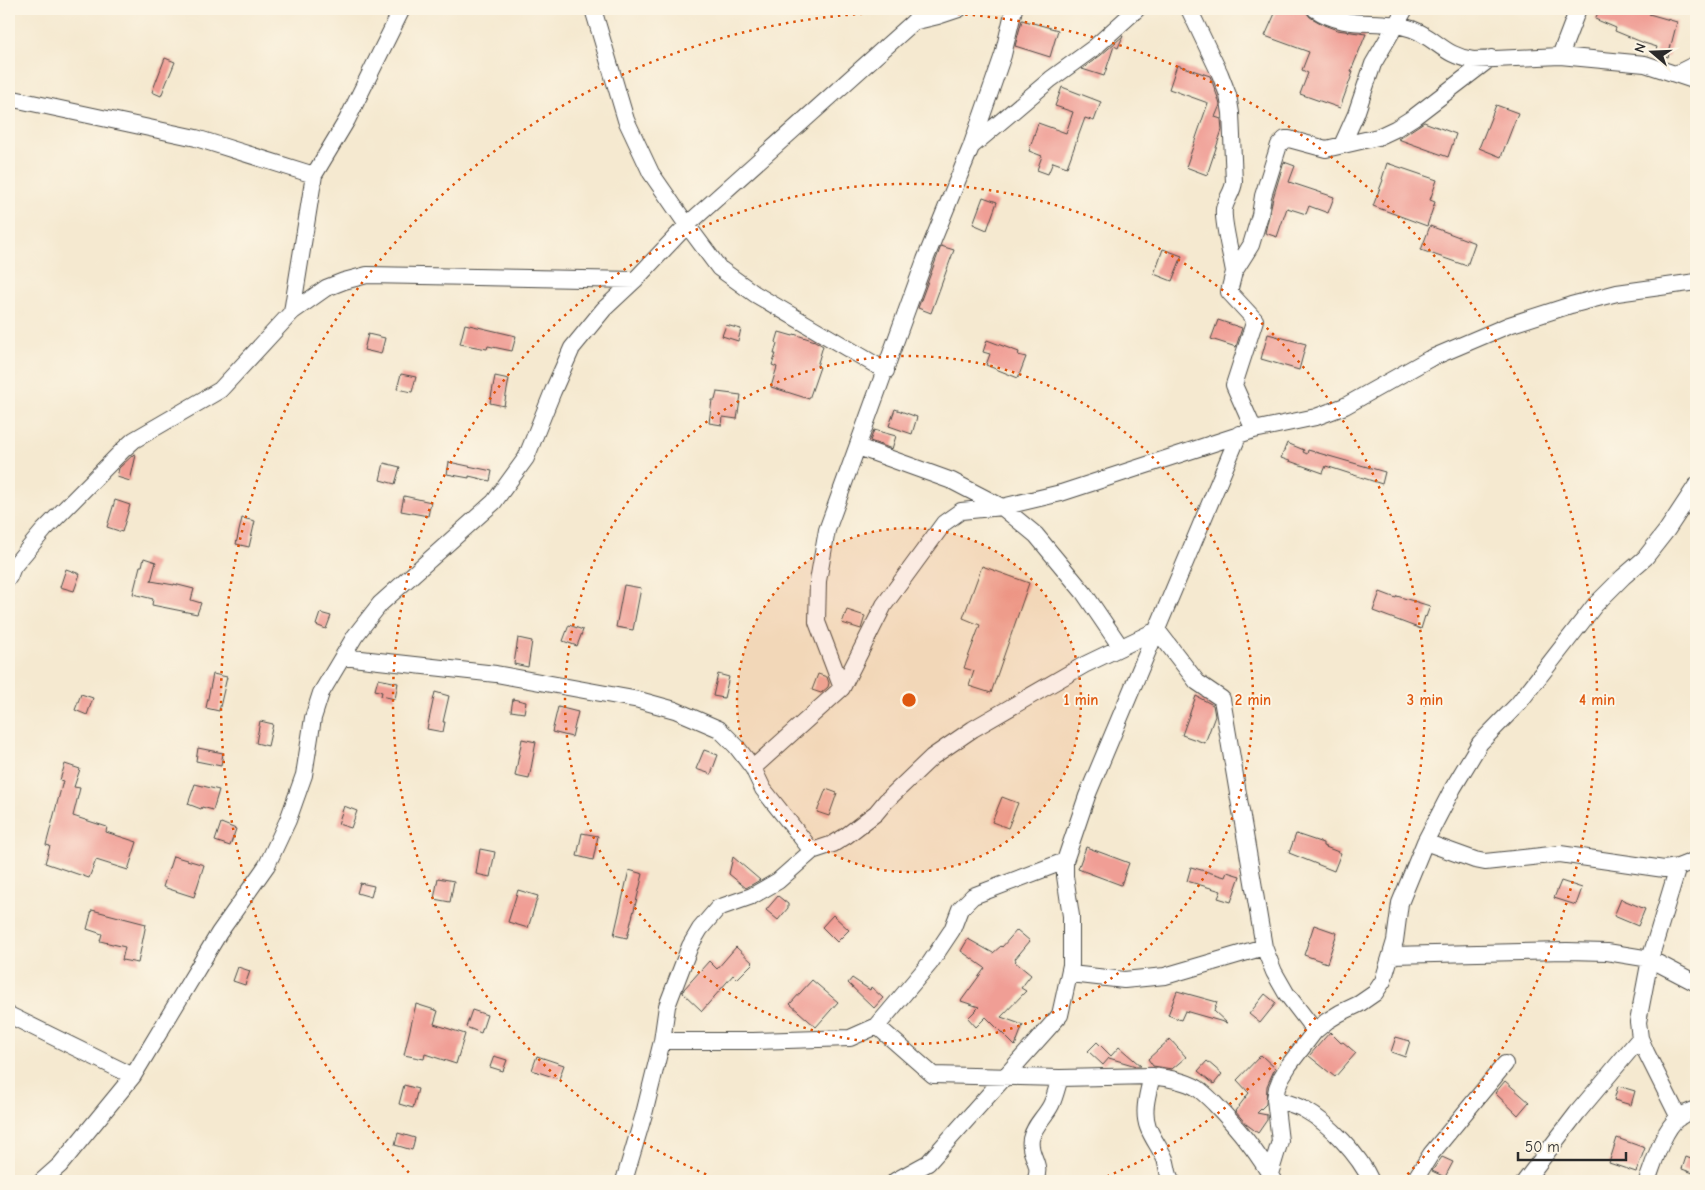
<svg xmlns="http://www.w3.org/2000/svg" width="1705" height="1190" viewBox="0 0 1705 1190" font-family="'Comic Neue',sans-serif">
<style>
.building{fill:#f09e95}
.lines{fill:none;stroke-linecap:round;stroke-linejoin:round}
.minor-casing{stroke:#494844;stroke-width:18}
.minor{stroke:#fff;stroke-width:16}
.ring{fill:none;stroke:#df570e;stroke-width:2.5;stroke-dasharray:2.5 5}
.centre{fill:#df570e;stroke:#fcf5e5;stroke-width:2.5}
.ring-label{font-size:15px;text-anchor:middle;font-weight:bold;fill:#df570e;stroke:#fcf5e5;stroke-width:4;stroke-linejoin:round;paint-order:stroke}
</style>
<rect width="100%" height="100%" fill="#fcf5e5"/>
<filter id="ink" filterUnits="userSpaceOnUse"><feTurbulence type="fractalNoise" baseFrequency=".02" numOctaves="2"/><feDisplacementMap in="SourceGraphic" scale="10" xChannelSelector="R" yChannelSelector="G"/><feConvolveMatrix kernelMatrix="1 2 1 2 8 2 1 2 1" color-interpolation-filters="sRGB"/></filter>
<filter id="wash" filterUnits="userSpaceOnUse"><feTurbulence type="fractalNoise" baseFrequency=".0096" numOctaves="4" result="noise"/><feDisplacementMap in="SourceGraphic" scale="20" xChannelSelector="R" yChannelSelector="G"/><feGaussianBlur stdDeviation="1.12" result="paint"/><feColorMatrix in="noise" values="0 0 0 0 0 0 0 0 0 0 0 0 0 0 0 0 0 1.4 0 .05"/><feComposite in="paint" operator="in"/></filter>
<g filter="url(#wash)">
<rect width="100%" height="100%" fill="#f5e9d0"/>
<g id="blocks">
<path class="building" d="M1277,9H1304L1310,17L1324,25L1337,30L1366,34L1351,71L1353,72L1340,108L1300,94L1308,73L1302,70L1309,52L1265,36Z
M1600,9H1651L1649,14L1677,22L1668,57L1655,53L1657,47L1644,43L1615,31L1616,28L1595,19Z
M1022,20L1058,30L1050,57L1015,46Z
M1123,36L1118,48L1114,46L1104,76L1082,69L1101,55Z
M165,58L175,62L161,96L152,92Z
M1177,65L1210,76L1218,98L1220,105L1215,117L1221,119L1222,130L1207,175L1186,167L1208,103L1169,89Z
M1062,87L1101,102L1094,121L1085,118L1067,167L1053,162L1048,174L1037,170L1042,156L1029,151L1038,123L1066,133L1073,112L1055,106Z
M1496,105L1518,113L1501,157L1479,148Z
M1424,122L1456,134L1448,157L1398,139Z
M1284,162L1295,166L1289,182L1334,197L1328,213L1309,206L1306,214L1287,208L1277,237L1265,233L1273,198Z
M1387,163L1437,180L1430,200L1435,202L1427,226L1373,206L1383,180L1382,179Z
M983,197L997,202L987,230L973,224Z
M1430,226L1475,243L1467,266L1421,250Z
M941,246L954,250L931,313L918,308Z
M1163,249L1182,256L1172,281L1154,274Z
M1218,320L1242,328L1236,347L1211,339Z
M465,324L516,336L512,351L488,346L487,349L460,344Z
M726,325L741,329L738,341L722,336Z
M779,332L793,336L794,334L815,341L823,346L817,366L820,367L809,399L771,387L777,367L772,365L776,354H774L777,343L776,342Z
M368,334L385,338L381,354L364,350Z
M1268,334L1306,344L1299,370L1261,359Z
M987,340L1019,352L1018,355L1026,357L1018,378L986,365L990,354L983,352Z
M401,374L416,377L412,392L397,389Z
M495,376L509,379L504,406L490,403Z
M717,392L741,395L737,419L723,417L722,425L709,423L712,400H715Z
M895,409L917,417L912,434L889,426Z
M874,430L896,436L892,449L870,441Z
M1287,443L1304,450L1303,452L1307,454L1308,450L1385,472L1382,484L1326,466L1323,473L1281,458Z
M134,454L136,455L130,481L117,477L119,468Z
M449,462L492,471L490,481L469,476V478L447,474Z
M384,463L400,467L395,484L380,480Z
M404,496L431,502L428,516L401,511Z
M115,500L130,505L122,532L107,527Z
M242,518L255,521L249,547L236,544Z
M144,558L156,562L151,581L174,585V584L194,589L191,600L201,603L197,614L152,605L153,599L133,594L140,566H142Z
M982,566L1029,583L991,693L969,686L974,671L964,668L980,625L963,618Z
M66,569L80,574L74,591L60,587Z
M624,585L641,588L633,630L616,627Z
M1380,592L1396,598L1397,596L1430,606L1426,617L1425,616L1421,629L1373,611Z
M847,610L865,616L861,629L842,623Z
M320,613L331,616L326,629L316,625Z
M569,625L583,630L577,646L563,641Z
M518,638L532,641L528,667L514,664Z
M213,674L227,677L219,711L206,708Z
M718,674L729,677L724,698L713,696Z
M818,674L827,677L829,683L828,687L821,693L812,690Z
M378,679L398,683L395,699L381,696L382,692L375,690Z
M435,692L449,696L443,722H445L443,732L427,729Z
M81,694L93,698L87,715L75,710Z
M1196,696L1213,705L1215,716L1205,743L1182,735Z
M513,699L526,702L524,713L511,711Z
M558,707L578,712L572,737L552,732Z
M260,721L273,724L268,746L256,743Z
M522,739L536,742L529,779L515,776Z
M198,748L223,753L221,766L196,761Z
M704,750L718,755L711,774L696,769Z
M65,764L80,769L74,787L80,788L73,816L107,827L106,832L137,842L128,870L96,860L89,878L45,863L50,846L46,845L63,781L60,780Z
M195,784L219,790L213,810L202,807L201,809L188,804Z
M826,789L837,793L829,816L817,812Z
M1002,797L1018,803L1008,828L992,822Z
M344,806L357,811L351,828L338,824Z
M221,823L236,829L230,846L215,841Z
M582,833L598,836L593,860L577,856Z
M1296,834L1323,843V846L1341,853L1334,871L1289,853Z
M1086,847L1129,863L1121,885L1078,869Z
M480,849L495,852L490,877L476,874Z
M173,856L204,865L194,897L163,887Z
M733,857L760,880L746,888L729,874Z
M1191,867L1225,877L1227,872L1240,876L1231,902L1218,898L1221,891L1187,881Z
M629,870L643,874L627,938L614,935Z
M438,878L454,881L450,902L434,899Z
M1561,881L1582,888L1576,905L1554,898Z
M360,883L374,886L371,897L357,893Z
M518,890L538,896L528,928L508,922Z
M778,896L788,904V908L778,920L766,910Z
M1621,899L1645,909L1638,926L1614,916Z
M92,910L146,924L138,963L122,960L125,947L100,941L102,934L87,929Z
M833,915L849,930L837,942L822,927Z
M1314,925L1337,933L1327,963L1304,955Z
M1017,930L1030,941L1015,959L1016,961L1015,962L1031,975L1021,988L1026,991L1001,1017L1023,1025L1015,1046L986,1017L976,1027L968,1018L979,1007L961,1001L985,968L961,951L968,939L993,953L1001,946L1002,947Z
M736,947L753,963L737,979L733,975L702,1011L683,993L684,989L709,961L717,969Z
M238,967L250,971L245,985L233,981Z
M852,978L870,990L871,987L883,998L874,1008L848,983Z
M812,980L838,1002L816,1027L790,1004Z
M1177,991L1217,1002L1214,1011L1227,1023L1185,1011L1181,1020L1168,1015Z
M1265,994L1276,1003L1260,1023L1249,1014Z
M416,1004L438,1011L434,1024L465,1034L456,1064L425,1054L424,1059L404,1055Z
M472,1010L487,1015L481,1033L466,1027Z
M1330,1032L1341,1043L1343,1042L1356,1053L1335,1077L1309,1056Z
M1396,1037L1410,1041L1405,1057L1391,1052Z
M1170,1039L1186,1057L1172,1069L1153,1066L1148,1059Z
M1097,1042L1111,1056L1119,1047L1141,1066H1136L1109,1058L1103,1065L1088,1051Z
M1261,1055L1275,1068L1267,1086L1266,1104L1257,1113L1267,1115V1120L1258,1133L1246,1124L1235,1111L1249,1093L1237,1080Z
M494,1056L507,1060L503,1071L490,1067Z
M537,1056L564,1065L559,1079L532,1070Z
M1207,1061L1222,1074L1214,1084L1198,1071Z
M1505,1081L1529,1102L1518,1115L1495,1093Z
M404,1085L418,1089L413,1108L399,1104Z
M1618,1086L1635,1091L1631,1105L1614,1100Z
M398,1133L415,1138L412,1150L395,1145Z
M1617,1138L1645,1148L1636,1172L1609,1163Z
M1442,1157L1453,1162L1445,1177L1432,1171Z
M1686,1157L1696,1161V1174L1682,1169Z"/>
</g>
</g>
<g filter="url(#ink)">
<use href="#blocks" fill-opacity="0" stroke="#494844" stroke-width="1"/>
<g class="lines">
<g class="minor-casing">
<path id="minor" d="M593,9L626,120L651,173L687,225L719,268L755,294L886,371
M1189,9L1220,74L1228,95L1231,113L1234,182C1233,192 1226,199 1224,209C1222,222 1232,257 1234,272
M1315,9C1347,31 1379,17 1412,29C1436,38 1444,56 1473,60L1560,56L1645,64L1696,81
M913,22L938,16L959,9
M1560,56L1578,9
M1676,74L1696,64
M9,98L196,138L314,175
M1342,145L1356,114L1373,64L1405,9
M972,146L1051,79L1095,47L1137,9
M292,312L314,175L347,120L402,9
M1254,430L1234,385L1255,320L1229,292L1234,272L1251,245L1260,215L1263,196L1279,145L1285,139H1289L1326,149L1378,137L1395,129L1414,117L1491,58
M858,447L952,481L1002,507L1036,535L1084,593L1120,646
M9,577L13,567L44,530L124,449L134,440L220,390L292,312L326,288L344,281L367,275L635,280
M343,657L496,674L639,700L675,710L719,729L736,746L753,768L763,789L812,851
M842,688L817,622L818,581L827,530L925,260L971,147L1003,55L1014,9
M753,768L842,688L884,605L944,523L961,511L1002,507L1061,493L1254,430L1316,417L1345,406L1429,359L1509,325L1571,305L1617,293L1696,282
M1425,842L1475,860L1485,862L1560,854L1664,869L1678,867L1696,860
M1678,867L1650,959L1638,1022L1640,1038L1646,1052L1679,1118
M1391,955L1567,951L1607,952L1650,959L1696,983
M1071,974L1124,980L1165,976L1264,947
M9,1015L133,1076
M877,1026L930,963L952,930L960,909L973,896L1065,861
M662,1041H753L850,1038L877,1026L933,1075L1060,1078L1152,1076C1166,1078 1184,1080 1197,1088C1203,1092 1209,1098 1214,1103C1236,1126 1258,1152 1273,1180
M1152,1076C1148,1093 1142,1111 1148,1127C1152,1138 1160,1148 1165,1159C1168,1167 1167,1175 1172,1181
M1275,1099C1285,1102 1296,1105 1305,1110C1330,1124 1359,1155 1371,1181
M1270,1174L1280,1141L1275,1099L1277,1088L1281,1078L1289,1065L1315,1031L1327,1021L1340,1013L1359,1004L1375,993L1383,981L1395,941L1400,903L1425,842L1453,788L1480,743L1518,704L1595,605L1623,577L1645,558L1667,530L1696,486
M42,1181L60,1165L133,1076L219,933L267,865L288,820L304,775L313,718L321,693L355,636L380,604L494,502L526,458L553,391L572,348L604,309L635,280L687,225L928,9
M624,1181L644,1114L662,1041L667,1006L690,946L700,929L718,908L752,896L778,881L812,851L833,844L846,836L876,813L886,801L932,757L973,729L1084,665L1157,630L1197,682L1222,699L1264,947L1274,972L1286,993L1315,1031
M895,1181L928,1163L1060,1015L1071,965V916L1065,876V861L1087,796L1239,434
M1035,1181C1043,1163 1028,1156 1031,1139C1034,1125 1045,1117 1051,1105C1055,1097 1057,1087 1060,1078
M1414,1181L1431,1154L1505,1064
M1525,1181L1577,1113L1640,1038
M1647,1181C1654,1163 1663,1130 1678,1118C1684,1114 1690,1111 1696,1109"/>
</g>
<use href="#minor" class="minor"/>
</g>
</g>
<circle cx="909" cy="700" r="172" fill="#df570e" fill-opacity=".12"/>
<g class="ring">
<circle cx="909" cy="700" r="172"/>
<circle cx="909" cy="700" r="344"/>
<path d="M720 1180A516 516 0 1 1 1098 1180"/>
<path d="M414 1178A688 688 0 1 1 1404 1178"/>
</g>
<circle cx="909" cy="700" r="8" class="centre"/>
<g class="ring-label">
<text x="1081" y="705">1 min</text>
<text x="1253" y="705">2 min</text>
<text x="1425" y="705">3 min</text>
<text x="1597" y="705">4 min</text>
</g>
<rect width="1705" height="1190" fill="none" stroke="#fcf5e5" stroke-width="30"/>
<g transform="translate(1652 52) rotate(289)" stroke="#fcf5e5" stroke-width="4" paint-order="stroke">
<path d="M0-4L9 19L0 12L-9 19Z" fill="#2b2b2b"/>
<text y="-8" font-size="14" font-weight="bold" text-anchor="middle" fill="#2b2b2b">N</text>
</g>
<path d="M1518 1152v8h108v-8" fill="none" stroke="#2b2b2b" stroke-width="2.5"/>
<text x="1525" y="1152" font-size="15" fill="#2b2b2b" stroke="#fcf5e5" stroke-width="4" paint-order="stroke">50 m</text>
</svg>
